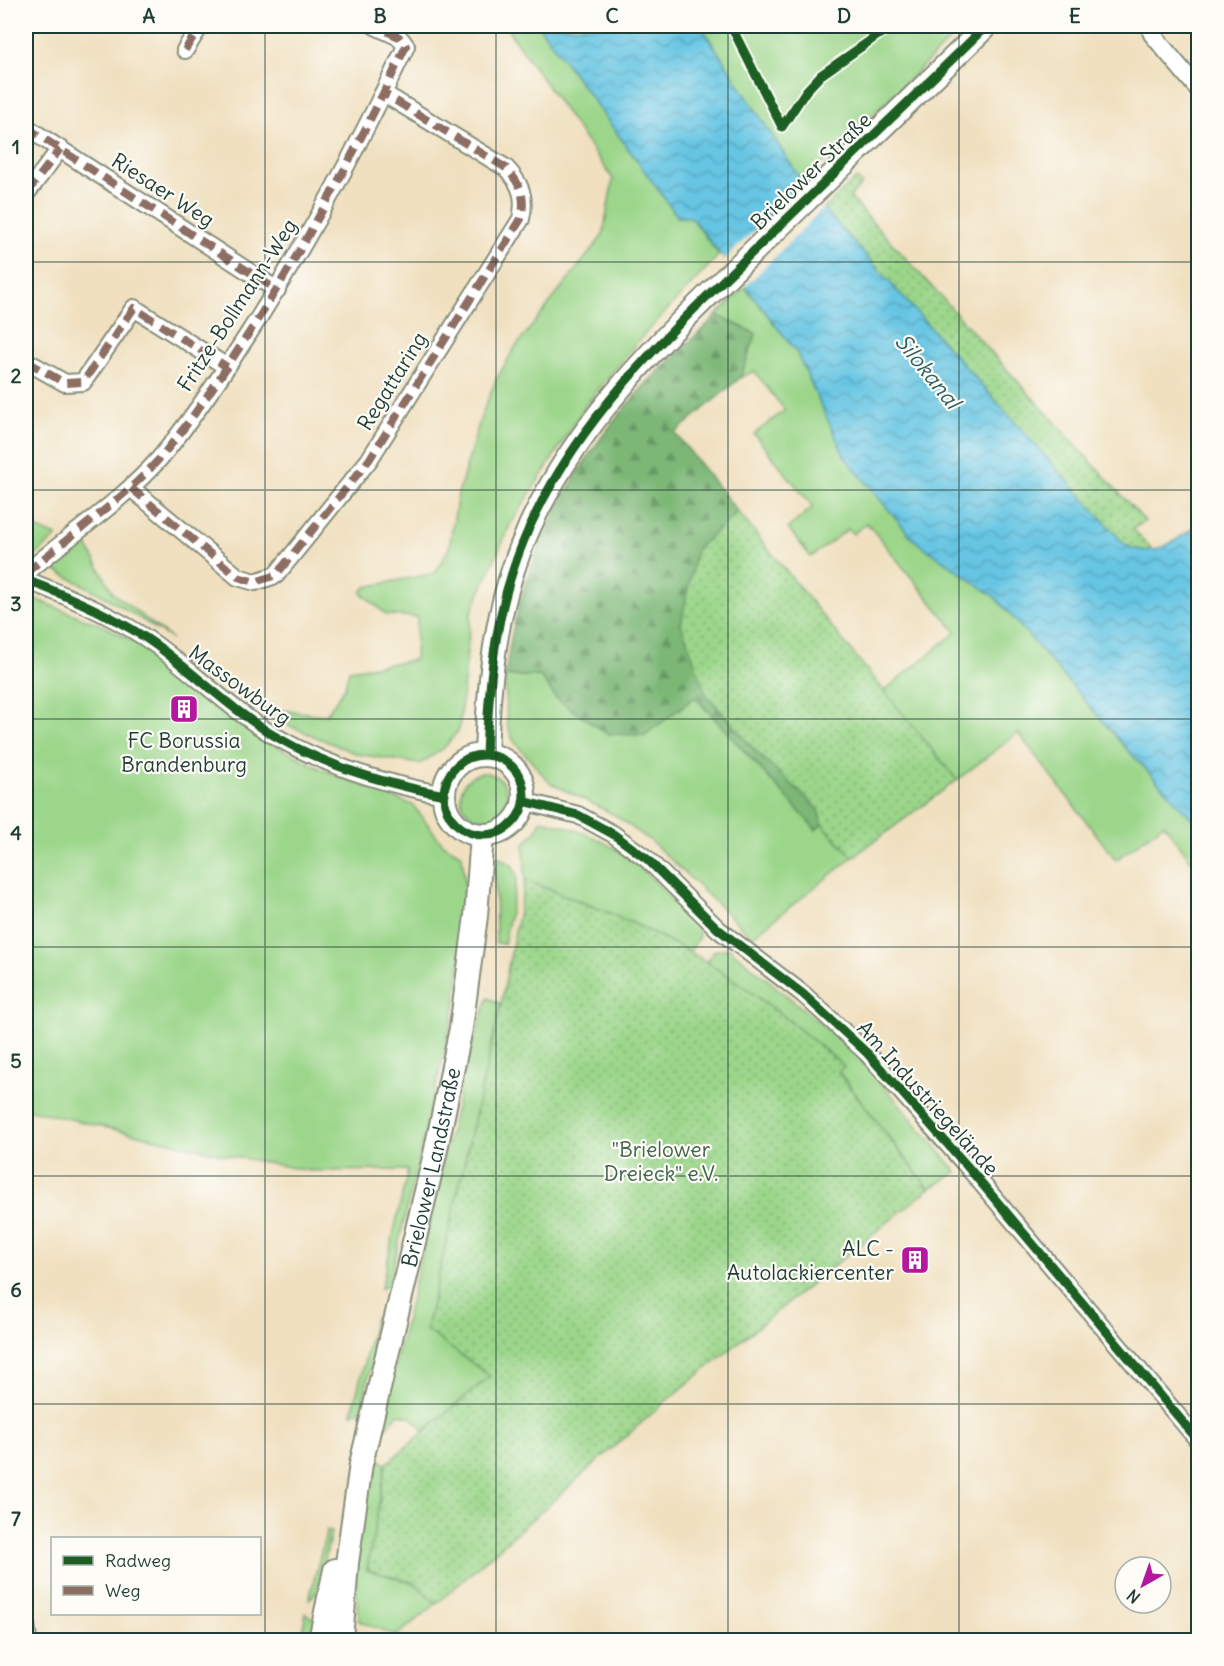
<svg xmlns="http://www.w3.org/2000/svg" width="1224" height="1666" viewBox="0 0 1224 1666" font-family="Delius,sans-serif">
<style>
.grass{fill:#9bd68a;stroke:#5d8a5f;stroke-width:1.5}
.forest{fill:url(#forest-firs);stroke:#4e7a55;stroke-width:1.5}
.park{fill:url(#park-dots);stroke:#5d8a5f;stroke-width:1.5}
.water{fill:url(#water-waves);stroke:#42818c;stroke-width:1.5}
.pier{fill:#f0e0c0}
.lines{fill:none;stroke-linecap:round;stroke-linejoin:round}
.minor-casing{stroke:#888e7a;stroke-width:20}
.secondary-casing{stroke:#888e7a;stroke-width:26}
.minor{stroke:#fff;stroke-width:16}
.secondary{stroke:#fff;stroke-width:22}
.quiet{stroke:#8d6e63;stroke-width:8;stroke-dasharray:15 8;stroke-linecap:butt}
.cycleway-casing{stroke:#fdfcf7;stroke-width:13}
.cycleway{stroke:#1b5e20;stroke-width:9}
.grid{fill:none;stroke:#1f3d34;stroke-width:1.5;stroke-opacity:0.55}
.labels{text-anchor:middle;dominant-baseline:central;stroke-width:4.5;stroke-linejoin:round;paint-order:stroke}
.street-label{font-size:21px;fill:#1f3d34;stroke:#fdfcf7}
.poi-label{font-size:21px;fill:#1f3d34;stroke:#fdfcf7}
.park-label{font-size:21px;fill:#3e634a;stroke:#fdfcf7}
.water-label{font-size:22px;font-style:italic;fill:#305f60;stroke:#fdfcf7}
.neatline{fill:none;stroke:#1f3d34;stroke-width:2}
.grid-label{font-size:20px;text-anchor:middle;font-weight:bold;fill:#1f3d34}
</style>
<defs>
<pattern id="forest-firs" width="22" height="20" patternUnits="userSpaceOnUse" patternTransform="scale(1.5)"><rect width="22" height="20" fill="#7cb776"/><path d="M5 1l3.5 6h-7zM16 11l3.5 6h-7z" fill="#659662"/></pattern>
<pattern id="park-dots" width="8" height="8" patternUnits="userSpaceOnUse" patternTransform="scale(1.5)"><rect width="8" height="8" fill="#9bd68a"/><path d="M2 2h.1M6 6h.1" fill="none" stroke="#7eaf72" stroke-width="1.8" stroke-linecap="round"/></pattern>
<pattern id="water-waves" width="16" height="10" patternUnits="userSpaceOnUse" patternTransform="scale(1.5)"><rect width="16" height="10" fill="#65c5e3"/><path d="M0 5q4-4 8 0t8 0" fill="none" stroke="#53a1b9"/></pattern>
</defs>
<rect width="100%" height="100%" fill="#fdfcf7"/>
<filter id="ink" filterUnits="userSpaceOnUse"><feTurbulence type="fractalNoise" baseFrequency=".0167" numOctaves="2"/><feDisplacementMap in="SourceGraphic" scale="12" xChannelSelector="R" yChannelSelector="G"/><feConvolveMatrix kernelMatrix="1 2 1 2 8 2 1 2 1" color-interpolation-filters="sRGB"/></filter>
<filter id="wash" filterUnits="userSpaceOnUse"><feTurbulence type="fractalNoise" baseFrequency=".008" numOctaves="4" result="noise"/><feDisplacementMap in="SourceGraphic" scale="24" xChannelSelector="R" yChannelSelector="G"/><feGaussianBlur stdDeviation="1.35" result="paint"/><feColorMatrix in="noise" values="0 0 0 0 0 0 0 0 0 0 0 0 0 0 0 0 0 1.4 0 .05"/><feComposite in="paint" operator="in"/></filter>
<g filter="url(#wash)">
<rect width="100%" height="100%" fill="#f0e0c0"/>
<path class="grass" d="M505,26H539L678,217H691L719,255L640,339L588,402L510,525L471,613L459,730L444,748L420,764L357,754L280,722L278,710L326,715L345,687L349,670L415,660L417,617L387,615L361,593L366,587L435,573L449,548L458,494L481,417L495,382L514,349L603,235L613,179Z
M701,26H964L822,164L799,177Z
M745,287L796,351L845,457L914,540L995,597L1125,747L1198,825V870L1164,824L1116,860L1018,733L957,780L884,691L956,632L867,523L853,534L848,529L811,557L788,528L813,507L754,434L785,410L754,371L740,378L756,334L717,315Z
M26,525L57,536L29,562L26,561Z
M82,536L113,593L172,639L106,597L53,569V556Z
M32,598L106,627L146,648L273,744L321,769L413,805L443,844L462,855L467,903L456,1003L389,1284L381,1289L408,1170L310,1171L226,1155L26,1109V599Z
M505,676H540L557,699L645,735L695,697L816,829L822,824L853,857L752,937L652,842L613,814L550,783L513,740L507,724Z
M461 796a23 23 0 1 1 46 0a23 23 0 1 1-46 0Z
M541,820C621,838 644,870 698,926L699,936L690,952L610,913L525,880L524,844L537,830Z
M498,857L513,866L517,878L504,944L496,943L495,875Z
M729,948L855,1052L957,1172L929,1189L838,1071L843,1066L781,1014L706,962L714,951Z
M488,998L501,1004L426,1330L490,1376L424,1431L411,1417L398,1414L383,1431L382,1421L467,1061Z
M375,1318L380,1327L361,1410L352,1413Z
M373,1455L386,1464L367,1570L415,1583L436,1604L396,1636L359,1621L353,1555Z
M327,1530L331,1532L318,1591L309,1599Z
M306,1613L315,1619L310,1640H300Z"/>
<path class="forest" d="M717,315L756,334L740,378L675,433L738,512L696,550L706,694L756,751L818,809L822,824L816,830L695,697L645,735L607,734L557,699L540,676H505C517,577 560,485 624,409C651,375 686,346 717,315Z"/>
<path class="park" d="M856,178L862,184L850,197L1145,521L1133,529L1154,552H1140L1125,545L824,209Z
M738,512L957,780L853,857L822,824L818,809L756,751L706,694L681,624L696,550Z
M525,880C581,902 640,923 693,954C747,985 796,1026 844,1066L838,1072L929,1189L666,1401L436,1604L415,1583L367,1570L386,1464L490,1376L426,1330L501,1004Z"/>
<path class="water" d="M539,26H701L799,177L824,209L1125,545C1157,560 1171,542 1198,525V825L1125,747L995,597L914,540L845,457L796,351L691,217H678Z"/>
<path class="pier" d="M805,180L825,206L743,289L722,262Z"/>
</g>
<g filter="url(#ink)">
<g class="lines">
<g class="minor-casing">
<path id="minor" d="M1149,26L1152,34L1198,89
M185,50L200,26
M26,127L277,290
M26,194L60,149
M26,361L65,383L83,382L134,308L227,367
M131,488L238,577L255,582L276,575L369,460L521,219C526,197 521,184 506,168L383,93
M26,573C70,535 121,502 160,458C192,420 220,378 247,336C308,242 358,147 406,46L399,37L375,26
M26,580C68,596 120,619 156,645C195,674 232,710 273,735C326,766 384,784 445,795
M523,801L578,815L613,834L647,859L718,929L803,994L867,1053L967,1166L1198,1440
M26,1624L28,1640"/>
</g>
<g class="secondary-casing">
<g id="secondary">
<path d="M486,755C489,674 496,601 530,526C582,412 673,329 762,243C836,171 912,99 986,26"/>
<circle cx="484" cy="795" r="40"/>
<path d="M320,1640L335,1570"/>
<path id="s1" d="M341,1640L347,1563L361,1464L435,1154L461,1028L476,916L482,835"/>
</g>
</g>
<use href="#minor" class="minor"/>
<use href="#secondary" class="secondary"/>
<path class="quiet" d="M185,50L200,26
M26,127L277,290
M26,194L60,149
M26,361L65,383L83,382L134,308L227,367
M131,488L238,577L255,582L276,575L369,460L521,219C526,197 521,184 506,168L383,93
M26,573C70,535 121,502 160,458C192,420 220,378 247,336C308,242 358,147 406,46L399,37L375,26"/>
<g class="cycleway-casing">
<path id="cycleway" d="M731,26L782,127L806,91L821,75L891,26
M26,580C68,596 120,619 156,645C195,674 232,710 273,735C326,766 384,784 445,795
M486,755C489,674 496,601 530,526C582,412 673,329 762,243C836,171 912,99 986,26
M444 795a40 40 0 1 1 80 0a40 40 0 1 1-80 0Z
M523,801L578,815L613,834L647,859L718,929L803,994L867,1053L967,1166L1198,1440"/>
</g>
<use href="#cycleway" class="cycleway"/>
</g>
</g>
<path class="grid" d="M265,26V1640M496,26V1640M728,26V1640M959,26V1640M26,262H1198M26,490H1198M26,719H1198M26,947H1198M26,1176H1198M26,1404H1198"/>
<defs>
<g id="building-square" transform="scale(1.5)"><rect x="-9" y="-9" width="18" height="18" rx="4" fill="#b5179e" stroke="#fdfcf7"/><path d="M-4-6H4V6H1V3H-1V6H-4ZM-2.5-4.3h1.7v1.8h-1.7ZM.8-4.3h1.7v1.8H.8ZM-2.5-1h1.7V.8h-1.7ZM.8-1h1.7V.8H.8Z" fill="#fff"/></g>
</defs>
<g fill-rule="evenodd">
<use href="#building-square" x="184" y="709"/>
<use href="#building-square" x="915" y="1260"/>
</g>
<g class="labels">
<g class="street-label">
<text transform="translate(811 171) rotate(-44)">Brielower Straße</text>
<text transform="translate(163 190) rotate(33)">Riesaer Weg</text>
<text transform="translate(237 305) rotate(-57)">Fritze-Bollmann-Weg</text>
<text transform="translate(392 381) rotate(-58)">Regattaring</text>
<text transform="translate(240 685) rotate(36)">Massowburg</text>
<text transform="translate(928 1098) rotate(48)">Am Industriegelände</text>
<text stroke="none"><textPath href="#s1" startOffset="482">Brielower Landstraße</textPath></text>
</g>
<g class="poi-label">
<text x="184" y="740">FC Borussia<tspan x="184" dy="24">Brandenburg</tspan></text>
<text x="894" y="1248" text-anchor="end">ALC -<tspan x="894" dy="24">Autolackiercenter</tspan></text>
</g>
<g class="park-label">
<text x="661" y="1149">"Brielower<tspan x="661" dy="24">Dreieck" e.V.</tspan></text>
</g>
<g class="water-label">
<text transform="translate(928 371) rotate(51)">Silokanal</text>
</g>
</g>
<rect width="1224" height="1666" fill="none" stroke="#fdfcf7" stroke-width="66"/>
<rect x="51" y="1537" width="210" height="78" fill="#fdfcf7" stroke="#a4b0a9" stroke-width="1.5"/>
<rect x="63" y="1556" width="30" height="9" fill="#1b5e20" stroke="#a4b0a9" stroke-width="1.5"/>
<text x="105" y="1567" font-size="18" fill="#1f3d34">Radweg</text>
<rect x="63" y="1586" width="30" height="9" fill="#8d6e63" stroke="#a4b0a9" stroke-width="1.5"/>
<text x="105" y="1597" font-size="18" fill="#1f3d34">Weg</text>
<g transform="translate(1143 1585) rotate(220)"><circle r="28" fill="#fdfcf7" stroke="#a4b0a9" stroke-width="1.5"/>
<path d="M0-4.5L10 22L0 15L-10 22Z" fill="#b5179e"/>
<text y="-9" font-size="16" font-weight="bold" text-anchor="middle" fill="#1f3d34">N</text>
</g>
<rect x="33" y="33" width="1158" height="1600" class="neatline"/>
<g class="grid-label">
<text x="149" y="23">A</text>
<text x="380" y="23">B</text>
<text x="612" y="23">C</text>
<text x="844" y="23">D</text>
<text x="1075" y="23">E</text>
<text x="16" y="154">1</text>
<text x="16" y="383">2</text>
<text x="16" y="611">3</text>
<text x="16" y="840">4</text>
<text x="16" y="1068">5</text>
<text x="16" y="1297">6</text>
<text x="16" y="1526">7</text>
</g>
</svg>
